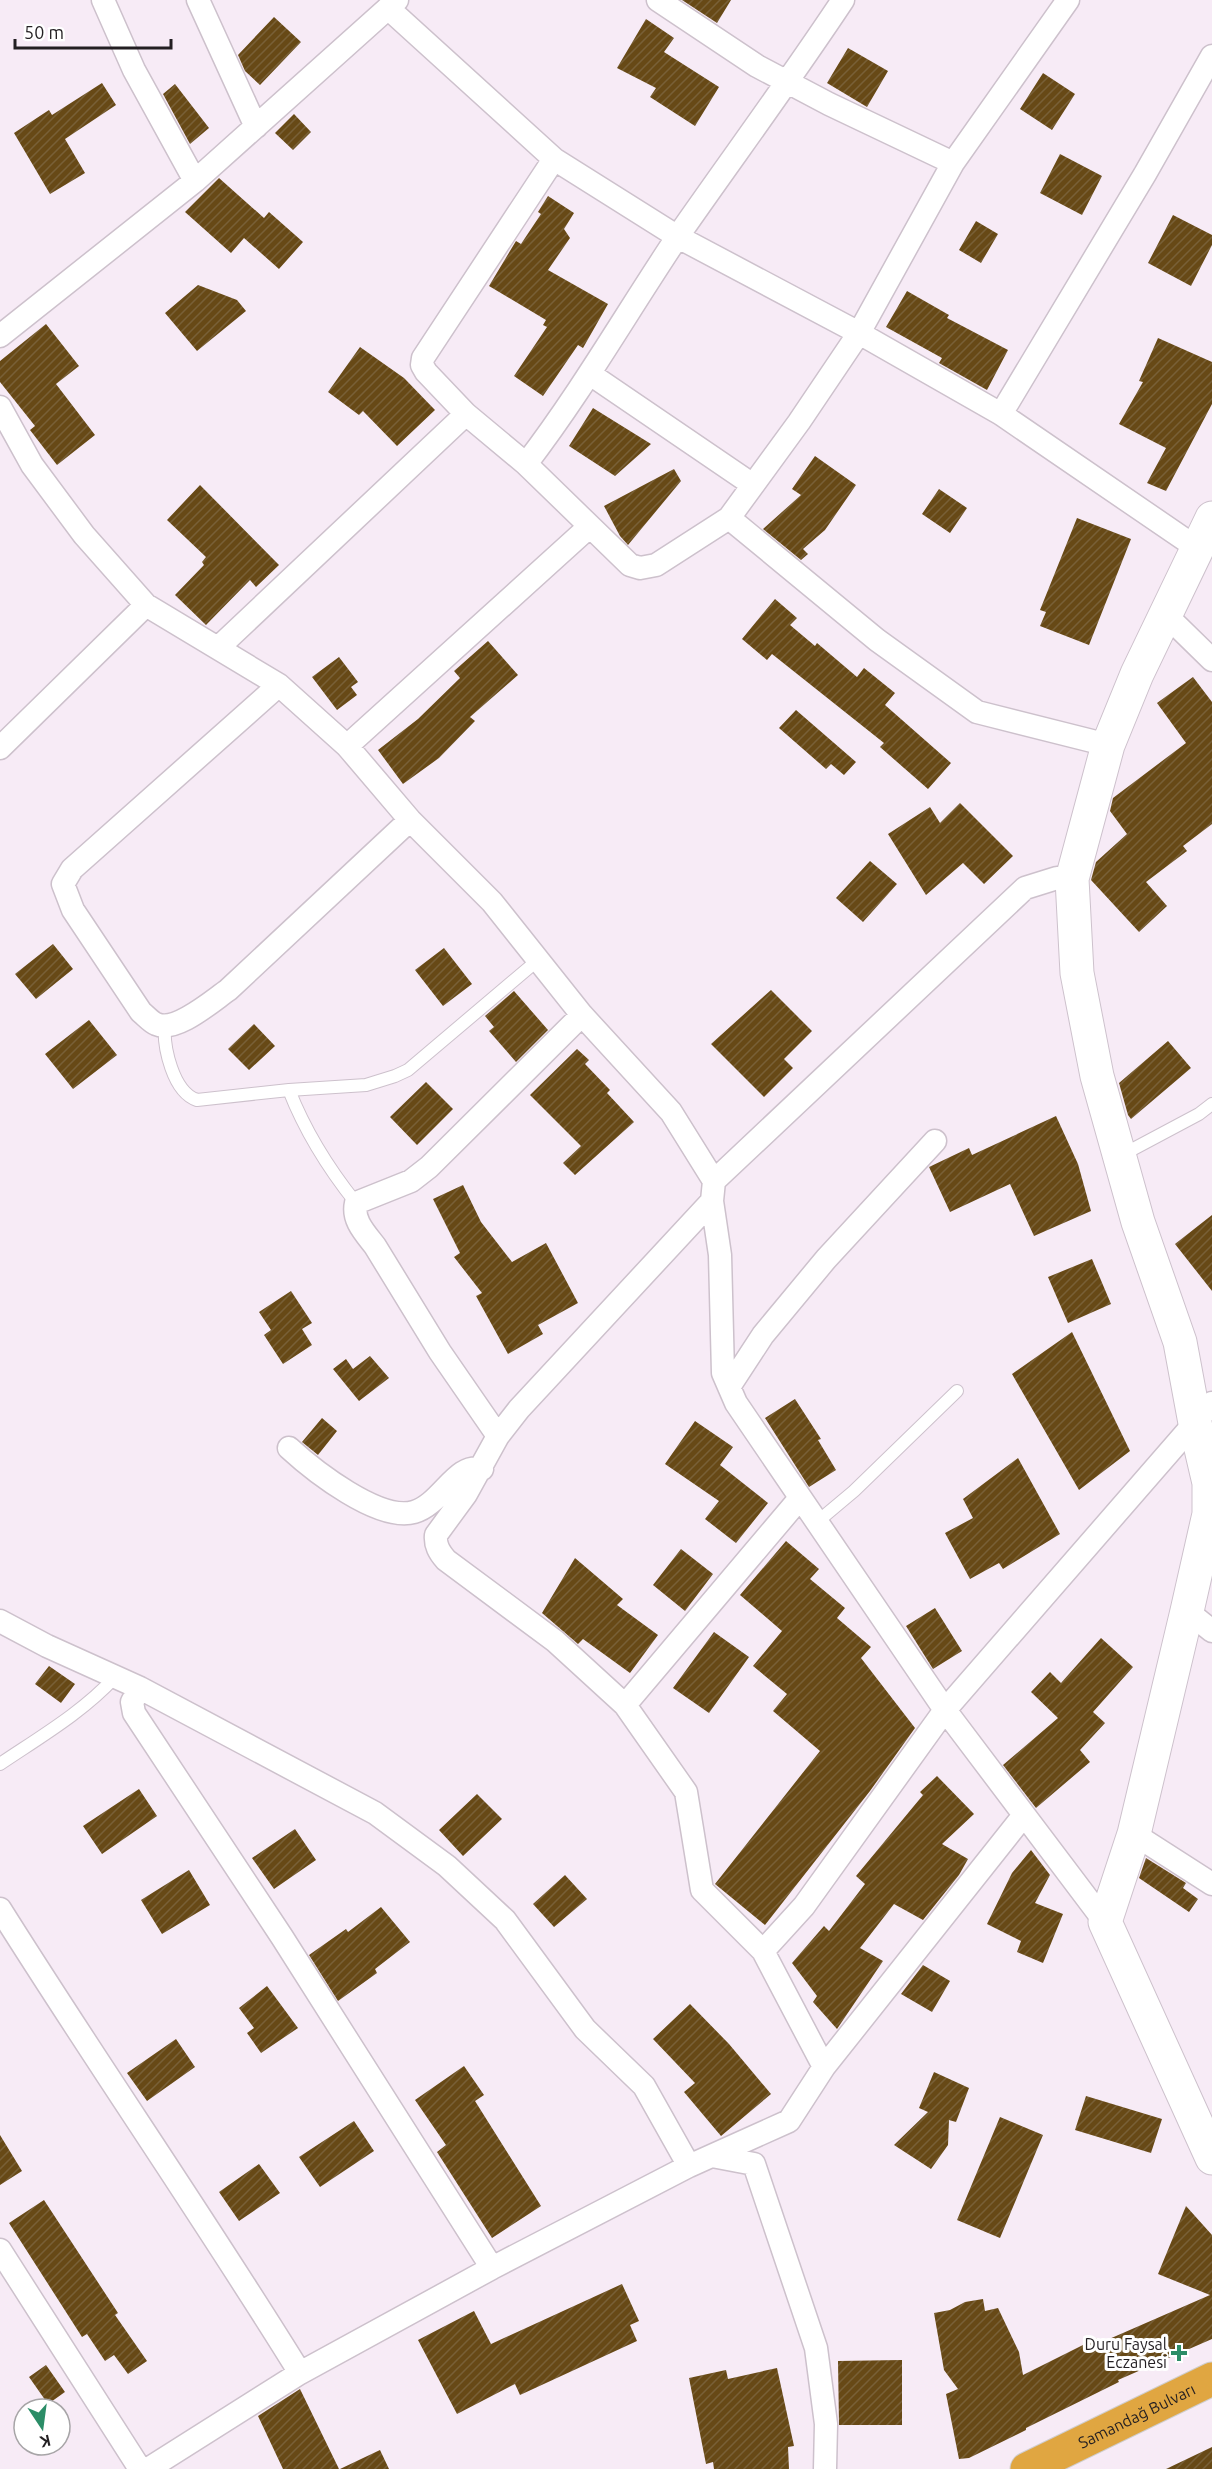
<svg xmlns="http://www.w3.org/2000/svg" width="1212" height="2469" viewBox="0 0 1212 2469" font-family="Ubuntu,sans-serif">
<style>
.building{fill:url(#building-hatch)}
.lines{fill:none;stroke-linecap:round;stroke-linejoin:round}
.lane-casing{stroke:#cdc1cc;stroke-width:14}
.street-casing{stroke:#cdc1cc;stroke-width:25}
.secondary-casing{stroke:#cdc1cc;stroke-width:35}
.highway-casing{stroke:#cfcece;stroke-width:35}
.lane{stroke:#fff;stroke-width:12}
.street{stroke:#fff;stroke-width:22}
.secondary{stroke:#fff;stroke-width:33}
.highway{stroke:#e0a641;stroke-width:33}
.poi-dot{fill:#2b8d67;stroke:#fff;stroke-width:2}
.labels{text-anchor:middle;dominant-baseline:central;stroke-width:6;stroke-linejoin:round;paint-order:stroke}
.poi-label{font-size:16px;fill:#231f22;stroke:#fff;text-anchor:end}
.street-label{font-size:16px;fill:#231f22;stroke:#fff}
</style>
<defs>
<pattern id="building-hatch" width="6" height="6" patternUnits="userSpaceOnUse" patternTransform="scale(1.5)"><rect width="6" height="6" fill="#674916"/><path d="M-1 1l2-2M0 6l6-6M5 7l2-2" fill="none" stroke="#786037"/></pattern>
</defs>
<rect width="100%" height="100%" fill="#f7ebf6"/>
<path class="building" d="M682,0H731L717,23Z
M274,17L301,42L260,85L245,71L238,55Z
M646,19L674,38L664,52L719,87L695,126L650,97L656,88L617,68Z
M848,48L888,71L867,107L827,83Z
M1043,73L1075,94L1052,130L1020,109Z
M102,83L116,105L65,139L85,173L50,194L14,133L49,110L52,115Z
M175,84L209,128L190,144L163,94Z
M294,114L311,132L293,150L275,133Z
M1060,154L1102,176L1082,215L1040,193Z
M219,178L264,218L269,212L303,242L279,269L244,238L231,253L185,212Z
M548,196L574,213L564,229L570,238L548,270L608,304L583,348L578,345L543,396L514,376L547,327L543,325L546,320L489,286L516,241L521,244L541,214L538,212Z
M1173,215L1212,235V245L1191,286L1148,263Z
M976,221L998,234L981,263L959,250Z
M198,285L237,300L246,311L197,351L165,313Z
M907,291L949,315L947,318L1008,350L987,390L939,363L942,358L886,327Z
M46,324L79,366L56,384L95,435L57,465L30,430L35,426L0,382V361Z
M1158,338L1212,362V404L1166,491L1147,483L1166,448L1119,424L1143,382L1139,381Z
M360,347L404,378L435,410L397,446L363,411L359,415L328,392Z
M593,408L651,444L615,476L569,446Z
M815,456L856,485L825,530L803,549L808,554L801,560L763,529L801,495L792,489Z
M674,469L681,481L628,545L620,536L604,506Z
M200,485L279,565L256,587L250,580L206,625L175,595L204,565L202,562L206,557L167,520Z
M939,489L967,508L950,533L922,514Z
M1077,518L1131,539L1089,645L1040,626L1046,612L1040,610Z
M775,599L797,618L790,625L815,646L817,643L857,677L864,668L895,693L885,705L951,763L928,789L880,747L884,743L772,654L767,660L742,639Z
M488,641L518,675L470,717L475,721L439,758L403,784L378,750L418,719L460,678L454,671Z
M339,657L358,682L351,687L357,695L337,710L312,677Z
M1193,677L1212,702V824L1183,846L1187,851L1146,882L1167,906L1139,932L1091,880L1096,862L1127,834L1110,811L1113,798L1186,743L1157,703Z
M796,710L856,762L844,775L831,764L826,769L779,728Z
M960,803L1013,856L984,884L963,863L926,895L888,834L930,807L940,823Z
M870,861L897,884L863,922L836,898Z
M53,944L73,969L36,999L15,974Z
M444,948L472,984L443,1006L415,970Z
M771,990L812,1031L784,1059L793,1068L764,1097L711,1044Z
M514,991L548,1030L516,1062L489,1031L494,1027L485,1016Z
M89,1020L117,1055L73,1089L45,1054Z
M254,1024L275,1046L249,1070L228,1049Z
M1168,1041L1191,1068L1131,1119L1128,1115L1119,1083Z
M577,1049L589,1060L585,1064L610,1090L607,1093L634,1122L575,1175L563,1163L581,1146L530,1095Z
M426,1082L453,1109L417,1145L390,1117Z
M1056,1116L1078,1164L1091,1211L1034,1236L1010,1184L950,1212L929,1167L969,1148L972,1155Z
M463,1185L481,1222L512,1262L546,1243L578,1303L538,1325L543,1334L508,1354L476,1296L482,1293L454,1257L460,1253L433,1199Z
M1212,1215V1291L1175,1244Z
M1092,1259L1111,1304L1068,1323L1048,1277Z
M291,1291L312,1323L302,1329L312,1345L283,1364L264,1335L271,1330L259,1312Z
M1072,1332L1130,1451L1079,1490L1012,1374Z
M370,1356L389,1378L359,1401L333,1369L346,1359L353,1369Z
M795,1399L821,1439L818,1440L836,1470L809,1487L765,1418Z
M322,1418L337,1431L318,1455L302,1442Z
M695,1421L733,1447L720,1465L768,1503L736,1543L705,1519L719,1501L665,1464Z
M1018,1458L1060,1534L1003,1569L999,1563L970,1579L945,1533L973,1518L963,1499Z
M786,1541L819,1569L810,1579L845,1608L837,1618L871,1647L861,1658L915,1728L870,1791L765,1925L715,1884L820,1751L773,1711L787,1694L753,1666L782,1631L740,1595Z
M681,1549L713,1574L685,1611L653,1585Z
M575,1558L623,1599L617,1605L658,1635L630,1673L583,1639L578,1644L542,1613Z
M935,1608L962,1651L933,1669L906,1626Z
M714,1632L749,1657L709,1713L673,1688Z
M1101,1638L1133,1667L1093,1712L1105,1723L1080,1750L1090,1762L1036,1808L1003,1765L1058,1718L1031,1692L1050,1672L1061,1683Z
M49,1666L75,1684L61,1703L35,1684Z
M937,1776L974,1814L942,1844L968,1859L959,1875L923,1920L894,1904L860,1948L883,1961L837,2029L813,2002L817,1996L792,1963L824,1926L829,1931L865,1884L856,1876L923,1795L920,1792Z
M139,1789L157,1816L102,1854L83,1826Z
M477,1794L502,1819L463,1856L439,1830Z
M295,1829L316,1860L274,1889L252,1858Z
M1031,1850L1050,1875L1035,1903L1063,1914L1043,1963L1017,1952L1021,1941L987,1924L1012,1873Z
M1146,1858L1186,1883L1183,1888L1198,1899L1189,1912L1139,1878Z
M189,1870L210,1905L162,1934L141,1900Z
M565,1875L587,1899L554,1927L533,1904Z
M381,1907L410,1942L375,1969L377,1973L338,2001L309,1955L346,1929L348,1932Z
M923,1965L950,1981L932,2012L901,1994Z
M267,1986L298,2028L261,2053L247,2033L254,2028L239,2008Z
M690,2004L729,2044L771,2094L721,2136L684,2092L695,2083L653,2039Z
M176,2039L195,2067L147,2101L127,2073Z
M464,2066L484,2095L475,2101L541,2206L492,2238L437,2152L446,2145L415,2100Z
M934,2072L969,2088L956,2122L949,2120L948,2145L931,2169L894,2145L928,2112L919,2108Z
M1086,2096L1162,2119L1151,2153L1075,2130Z
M1000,2117L1043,2135L1000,2238L957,2220Z
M354,2121L374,2151L320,2187L299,2157Z
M0,2135L22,2171L0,2185Z
M259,2164L280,2193L239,2221L219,2192Z
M44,2200L118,2313L115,2315L147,2361L128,2374L114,2355L105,2361L87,2334L82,2337L9,2223Z
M1186,2206L1212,2235V2339L1118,2380L1119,2382L1026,2428V2430L969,2458L959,2459L946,2394L958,2389L944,2370L934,2313L950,2310L965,2302L983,2299L985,2311L998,2308L1019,2352L1023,2375L1097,2338L1100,2343L1210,2295L1158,2274Z
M622,2284L639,2321L630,2325L637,2341L520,2395L515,2384L457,2414L418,2340L474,2311L491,2344Z
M902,2360V2425H839L838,2361Z
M46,2365L65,2392L48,2404L29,2377Z
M777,2368L794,2446L788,2447L789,2469H714L713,2462L706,2464L689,2378L726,2370L728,2379Z
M300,2389L339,2469H283L258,2416Z
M1212,2447V2469H1166Z
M380,2450L389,2469H340Z"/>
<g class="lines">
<g class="lane-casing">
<path id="lane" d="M165,1025C163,1047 173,1092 197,1100L289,1090L366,1085L395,1076L408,1070L538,960
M289,1090C305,1131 328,1168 356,1203
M1122,1155L1199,1114L1212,1104
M817,1522L854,1491L957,1391
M0,1764C40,1737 83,1712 115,1677"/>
</g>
<g class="street-casing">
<path id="street" d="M103,0L134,70L195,181
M198,0L256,127
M658,0L757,66L829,104L953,163L1068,0
M388,8L554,159L678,237L859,333L1001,414L1197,548
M554,159L423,358L422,365L426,372L466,414L526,464C582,391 627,312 678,236C733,157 790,80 843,0
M0,336L195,181L397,0
M590,374L753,485
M0,407L32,465L84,535L146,605L279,685L347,746L410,820L492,902L582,1015L671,1112L714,1181L712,1201L720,1255L723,1373L736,1403L945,1710L1105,1922
M1001,414L1145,174L1212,56
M526,464L630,565L640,568L656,565L729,518L799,422L859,333L953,163
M729,518L877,640L977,712L1108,745
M1165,614L1212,660
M219,647L466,414
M279,685L72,869L63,884L73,910L141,1012C146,1016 151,1022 156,1024C176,1033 212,1001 228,990L410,820
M347,746L589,527
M0,748L146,605
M714,1181L1025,888L1057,878L1072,879
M712,1201L519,1409L498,1436L466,1494L436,1535C435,1545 439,1552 446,1560L555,1641L625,1705L686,1792L702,1890L763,1951L824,2067
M729,1387L763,1335L826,1259L935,1141
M498,1436L440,1352L375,1246C365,1233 352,1220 356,1203L411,1181L429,1167L582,1015
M289,1448C314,1471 379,1522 414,1512C442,1504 456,1462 482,1469
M1187,1611L1212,1631
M0,1621L47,1646L140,1688L375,1813L447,1866L505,1920L585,2029L644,2086L689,2166
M140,1688L132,1702L134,1713L282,1937L492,2268
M625,1705L800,1498
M1134,1834L1212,1884
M0,1909C98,2065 203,2216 300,2373
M763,1951L804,1906L945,1710L1212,1403
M712,2156L754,2164L816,2348L826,2424L825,2469
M0,2250L140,2469
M148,2469L300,2373L492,2268L689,2166L789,2121L824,2067L1024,1815"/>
</g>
<g class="secondary-casing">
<path id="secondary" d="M1212,518L1137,674L1108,745L1072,879L1077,973L1097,1076L1138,1222L1180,1342L1195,1423L1209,1483V1514L1187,1611L1134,1834L1105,1922L1212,2158"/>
</g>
<g class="highway-casing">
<g id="highway">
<path id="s1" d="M1027,2469L1212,2379"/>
</g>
</g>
<use href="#lane" class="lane"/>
<use href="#street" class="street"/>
<use href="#secondary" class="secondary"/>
<use href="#highway" class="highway"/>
</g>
<path class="poi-dot" d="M1176 2344h6v6h6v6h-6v6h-6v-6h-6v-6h6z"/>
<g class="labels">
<g class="poi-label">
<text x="1167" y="2344">Duru Faysal<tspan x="1167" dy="18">Eczanesi</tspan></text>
</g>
<g class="street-label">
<text stroke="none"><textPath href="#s1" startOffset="122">Samandağ Bulvarı</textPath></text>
</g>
</g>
<g transform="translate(42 2427) rotate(167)"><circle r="28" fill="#ffffff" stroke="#a7a5a7" stroke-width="1.5"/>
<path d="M0-4.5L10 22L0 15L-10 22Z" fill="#2b8d67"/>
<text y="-9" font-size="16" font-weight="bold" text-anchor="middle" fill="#231f22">K</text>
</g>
<path d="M15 39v9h156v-9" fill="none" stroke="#231f22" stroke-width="3"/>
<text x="24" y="39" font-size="18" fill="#231f22" stroke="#ffffff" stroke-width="4.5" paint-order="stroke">50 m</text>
</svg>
